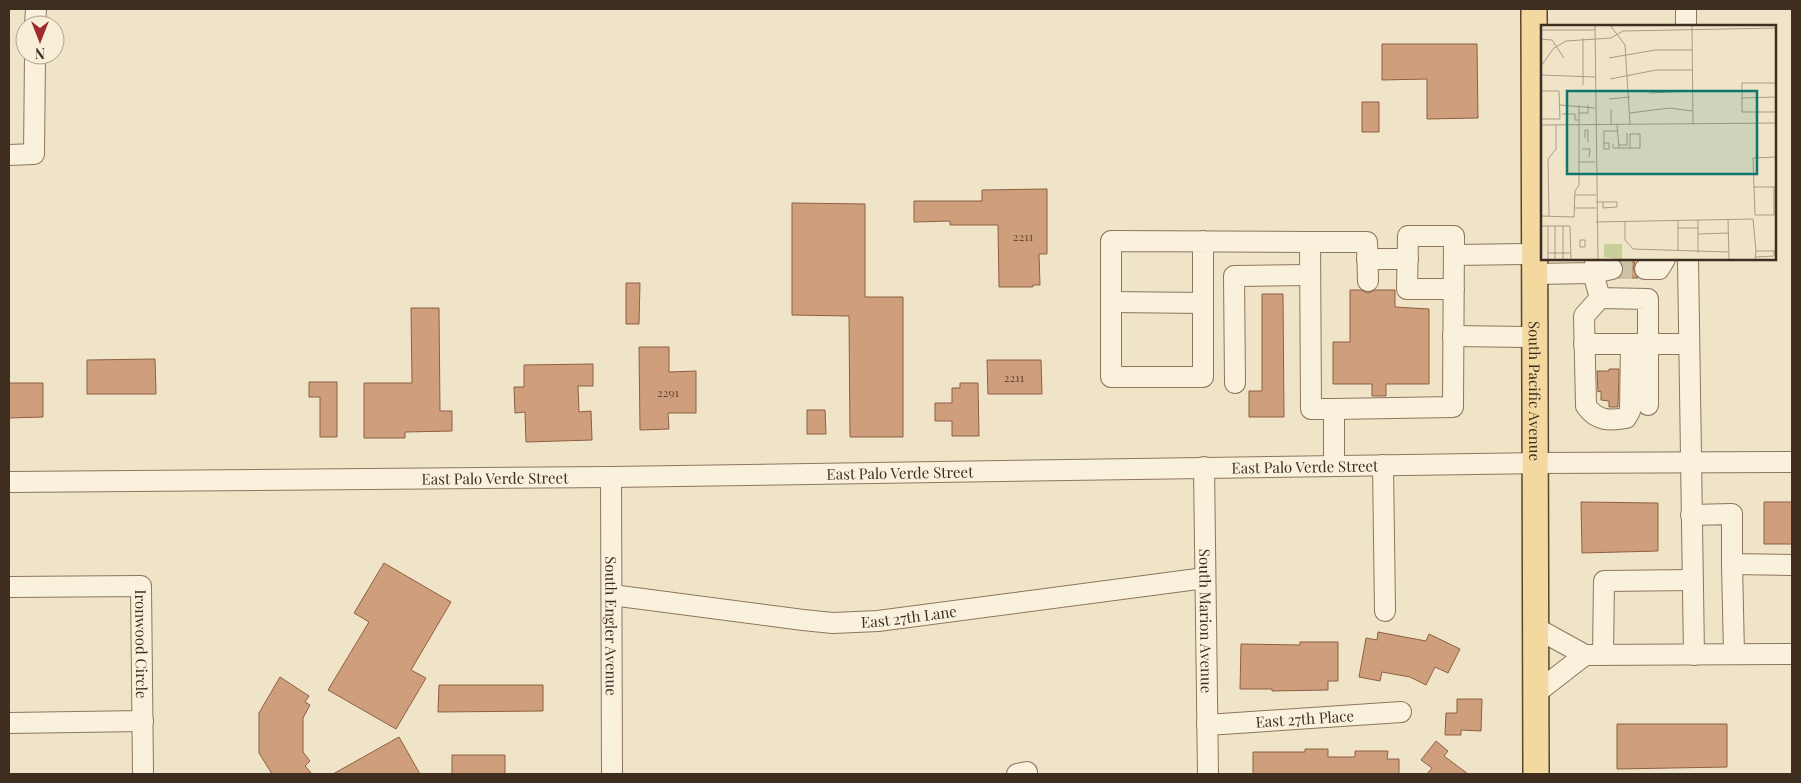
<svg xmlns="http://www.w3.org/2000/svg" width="1801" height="783" viewBox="0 0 1801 783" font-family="'Playfair Display',serif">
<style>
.building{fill:#cf9f7d;stroke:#8d5f41}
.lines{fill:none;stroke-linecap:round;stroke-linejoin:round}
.minor-tunnel{stroke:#ccc0a6;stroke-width:20;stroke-dasharray:20 10;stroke-linecap:butt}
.minor-casing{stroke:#8d765c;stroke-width:22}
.major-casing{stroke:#5b4430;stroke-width:28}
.minor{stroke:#faf1dc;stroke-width:20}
.major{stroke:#f3d9a0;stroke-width:25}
.labels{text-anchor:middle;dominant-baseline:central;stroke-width:5;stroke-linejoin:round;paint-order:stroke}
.number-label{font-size:12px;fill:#624a37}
.street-label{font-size:15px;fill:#3d2e20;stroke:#f7eed8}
.inset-road{fill:none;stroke:#a89b85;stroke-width:1}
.view{fill:#0f766e;fill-opacity:0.15;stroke:#0f766e;stroke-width:2.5}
.inset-edge{fill:none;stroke:#3d2e20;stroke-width:2.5}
</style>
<rect width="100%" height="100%" fill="#f0e4c8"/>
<path class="building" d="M1382,44H1477L1478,118L1427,119V79L1382,80Z
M1362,102H1379V132H1362Z
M1047,189V254H1039L1040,285H1033V287H999L998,225H950V221L914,222V201H982V190Z
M792,203L865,204V297H903V437H850L849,316L792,315Z
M1621,262H1635L1633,269L1638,278H1620L1623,272L1624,267Z
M626,283H640L639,324H626Z
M1350,290H1361L1368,293L1375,290H1395V307L1429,309V384H1386V396H1372V384H1333V342H1350Z
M1262,294H1283L1284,417H1249V391H1262Z
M411,308H439L440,411H452V431L405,432V438H364V383H412Z
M639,347H669V372L696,371V413H668L669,429L640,430Z
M155,359L156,394H87V360Z
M987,360H1041L1042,394H988Z
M593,364V386H578L579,412L591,411L592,440L526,442L525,412L515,413L514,387H524V365Z
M1609,369H1619L1618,407H1609V401L1601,400V391L1598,392L1597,371H1609Z
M309,382H337V437H320V397H309Z
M9,383H43V417L9,418Z
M960,383H978L979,436H952V421H935V403H952V388H960Z
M807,410H825L826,434H807Z
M1581,502L1658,503V551L1582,553Z
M1764,502H1792V544H1764Z
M384,563L451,602L411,670L426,678L396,729L328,690L369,622L354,613Z
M1378,632L1426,641L1429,634L1460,649L1448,673L1435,667L1426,685L1410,677L1382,672L1380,681L1359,677L1366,638L1377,640Z
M1300,642H1338V681H1328V690L1272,691V689H1240L1241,644L1300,645Z
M280,677L309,696L305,702L310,705L303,718V752L310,761L305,766L312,774H272L259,753V713Z
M439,685H543V711L438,712Z
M1457,699H1482L1481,731L1461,730V735H1445L1446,713H1457Z
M1617,724H1727V767L1617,769Z
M399,737L420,774H333Z
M1436,741L1448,751L1444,756L1468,774H1427L1432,768L1421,760Z
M1305,749H1328V757H1355V751H1388L1387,759H1399V774H1253V752H1305Z
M452,755H505V774H452Z"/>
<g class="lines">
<path class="minor-tunnel" d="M1612,269H1645"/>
<g class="minor-casing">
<g id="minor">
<path d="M35,25L36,9"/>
<path d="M1686,26V9"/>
<path d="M9,155L34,154L35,55"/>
<path d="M1203,241V377H1111V241L1310,242"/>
<path d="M1454,255L1534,254"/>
<path d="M1367,259H1408"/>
<path d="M1596,259L1593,273L1600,298L1648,299V405"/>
<path d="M1688,259L1694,655"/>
<path d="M1645,269H1659L1665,259"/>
<path d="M1534,274L1593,273L1612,269"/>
<path d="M1600,298L1584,316L1586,406C1597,421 1609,421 1626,418L1630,411L1631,344"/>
<path d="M1111,302L1203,303"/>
<path d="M1453,336L1534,337"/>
<path d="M1584,344H1689"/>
<path d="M1235,383L1234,276L1310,275"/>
<path d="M1334,409L1453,407L1454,236H1408L1407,289H1454"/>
<path d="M1383,465L1385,611"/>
<path d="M1334,466V409H1311L1310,242H1367L1368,281"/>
<path id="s1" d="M1204,467L1208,774"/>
<path id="s2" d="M611,477L612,774"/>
<path id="s3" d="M9,482L611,477L1535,463L1792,462"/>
<path d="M1691,515L1732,514V564L1792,565"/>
<path d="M1732,564L1734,654"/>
<path id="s4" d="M9,587L141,586L143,774"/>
<path id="s5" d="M612,595L803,620L833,623L878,621L1205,578"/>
<path d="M1536,628L1585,655L1792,654"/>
<path d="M1603,655L1604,581L1692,580"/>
<path d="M1536,693L1585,655"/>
<path d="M9,723L143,721"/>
<path id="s6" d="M1207,725L1401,712"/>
<path d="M1017,774L1027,772"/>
</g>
</g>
<g class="major-casing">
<g id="major">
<path id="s7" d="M1534,9L1536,774"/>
</g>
</g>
<use href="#minor" class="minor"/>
<use href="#major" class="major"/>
</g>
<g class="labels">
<g class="number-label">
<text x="1023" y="236">2211</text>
<text x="1014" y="377">2211</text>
<text x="668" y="392">2291</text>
</g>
<g class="street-label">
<text stroke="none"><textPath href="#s7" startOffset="382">South Pacific Avenue</textPath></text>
<text stroke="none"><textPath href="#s3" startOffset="1296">East Palo Verde Street</textPath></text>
<text stroke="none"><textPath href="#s3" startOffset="891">East Palo Verde Street</textPath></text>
<text stroke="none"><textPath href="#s3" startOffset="486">East Palo Verde Street</textPath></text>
<text stroke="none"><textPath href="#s5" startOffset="299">East 27th Lane</textPath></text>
<text stroke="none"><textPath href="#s1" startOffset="154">South Marion Avenue</textPath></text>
<text stroke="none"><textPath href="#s2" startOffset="149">South Engler Avenue</textPath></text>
<text stroke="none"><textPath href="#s4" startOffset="190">Ironwood Circle</textPath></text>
<text stroke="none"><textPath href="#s6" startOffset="98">East 27th Place</textPath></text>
</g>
</g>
<g transform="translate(1541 25)">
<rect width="235" height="235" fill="#f0e4c8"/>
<path d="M63,219H81V235L63,232Z" fill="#c9cf9b"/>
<path class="inset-road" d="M54,0L57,235M69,0L84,20L89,100M151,0L152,99M0,5H54M42,13V60M0,14L11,15L23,33M68,33L114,25H151M0,41L13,23L25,16L70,13L82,6L235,3M0,50L54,52M69,54L115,45H151M235,58H201V87H235M0,66H18L19,94H0M108,68L151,66M201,73L235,72M68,74L89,72M19,80L54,83M70,84V100M38,88H47V80M89,88L128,83L151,86M21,89H34V95H38M0,100L235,98M44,113V105H47V117M63,118H68V124H63V106H76M72,119V123H78L76,100M78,120H86V108M78,123H99V109H89V123M41,124H49L48,132M38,137H54M212,162H234M233,162V190H214L212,133L235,132M34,170H55M55,177H76V182L62,183V177M33,183H55M0,191L33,192L34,166L38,160V80M8,191L7,134L15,124V100M187,195L188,235M84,196V215L92,224L188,227M55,197L212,194L215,226M0,201H29L30,235M7,201V235M14,201V235M22,201V235M137,203H157M157,209L188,208M39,215H44V222H39ZM137,226V196M7,228H29M157,228V195M214,232L233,231V226M214,235L215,226H235"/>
<path class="view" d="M26,66H216V149H26Z"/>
<rect width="235" height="235" class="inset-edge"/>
</g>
<rect width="1801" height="783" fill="none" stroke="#3d2e20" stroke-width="20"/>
<g transform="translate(40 40) rotate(180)"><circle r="24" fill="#f7eed8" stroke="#ada18e"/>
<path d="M0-4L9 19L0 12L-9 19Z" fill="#9e2a2b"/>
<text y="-8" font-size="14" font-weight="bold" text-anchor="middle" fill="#3d2e20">N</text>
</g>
</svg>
